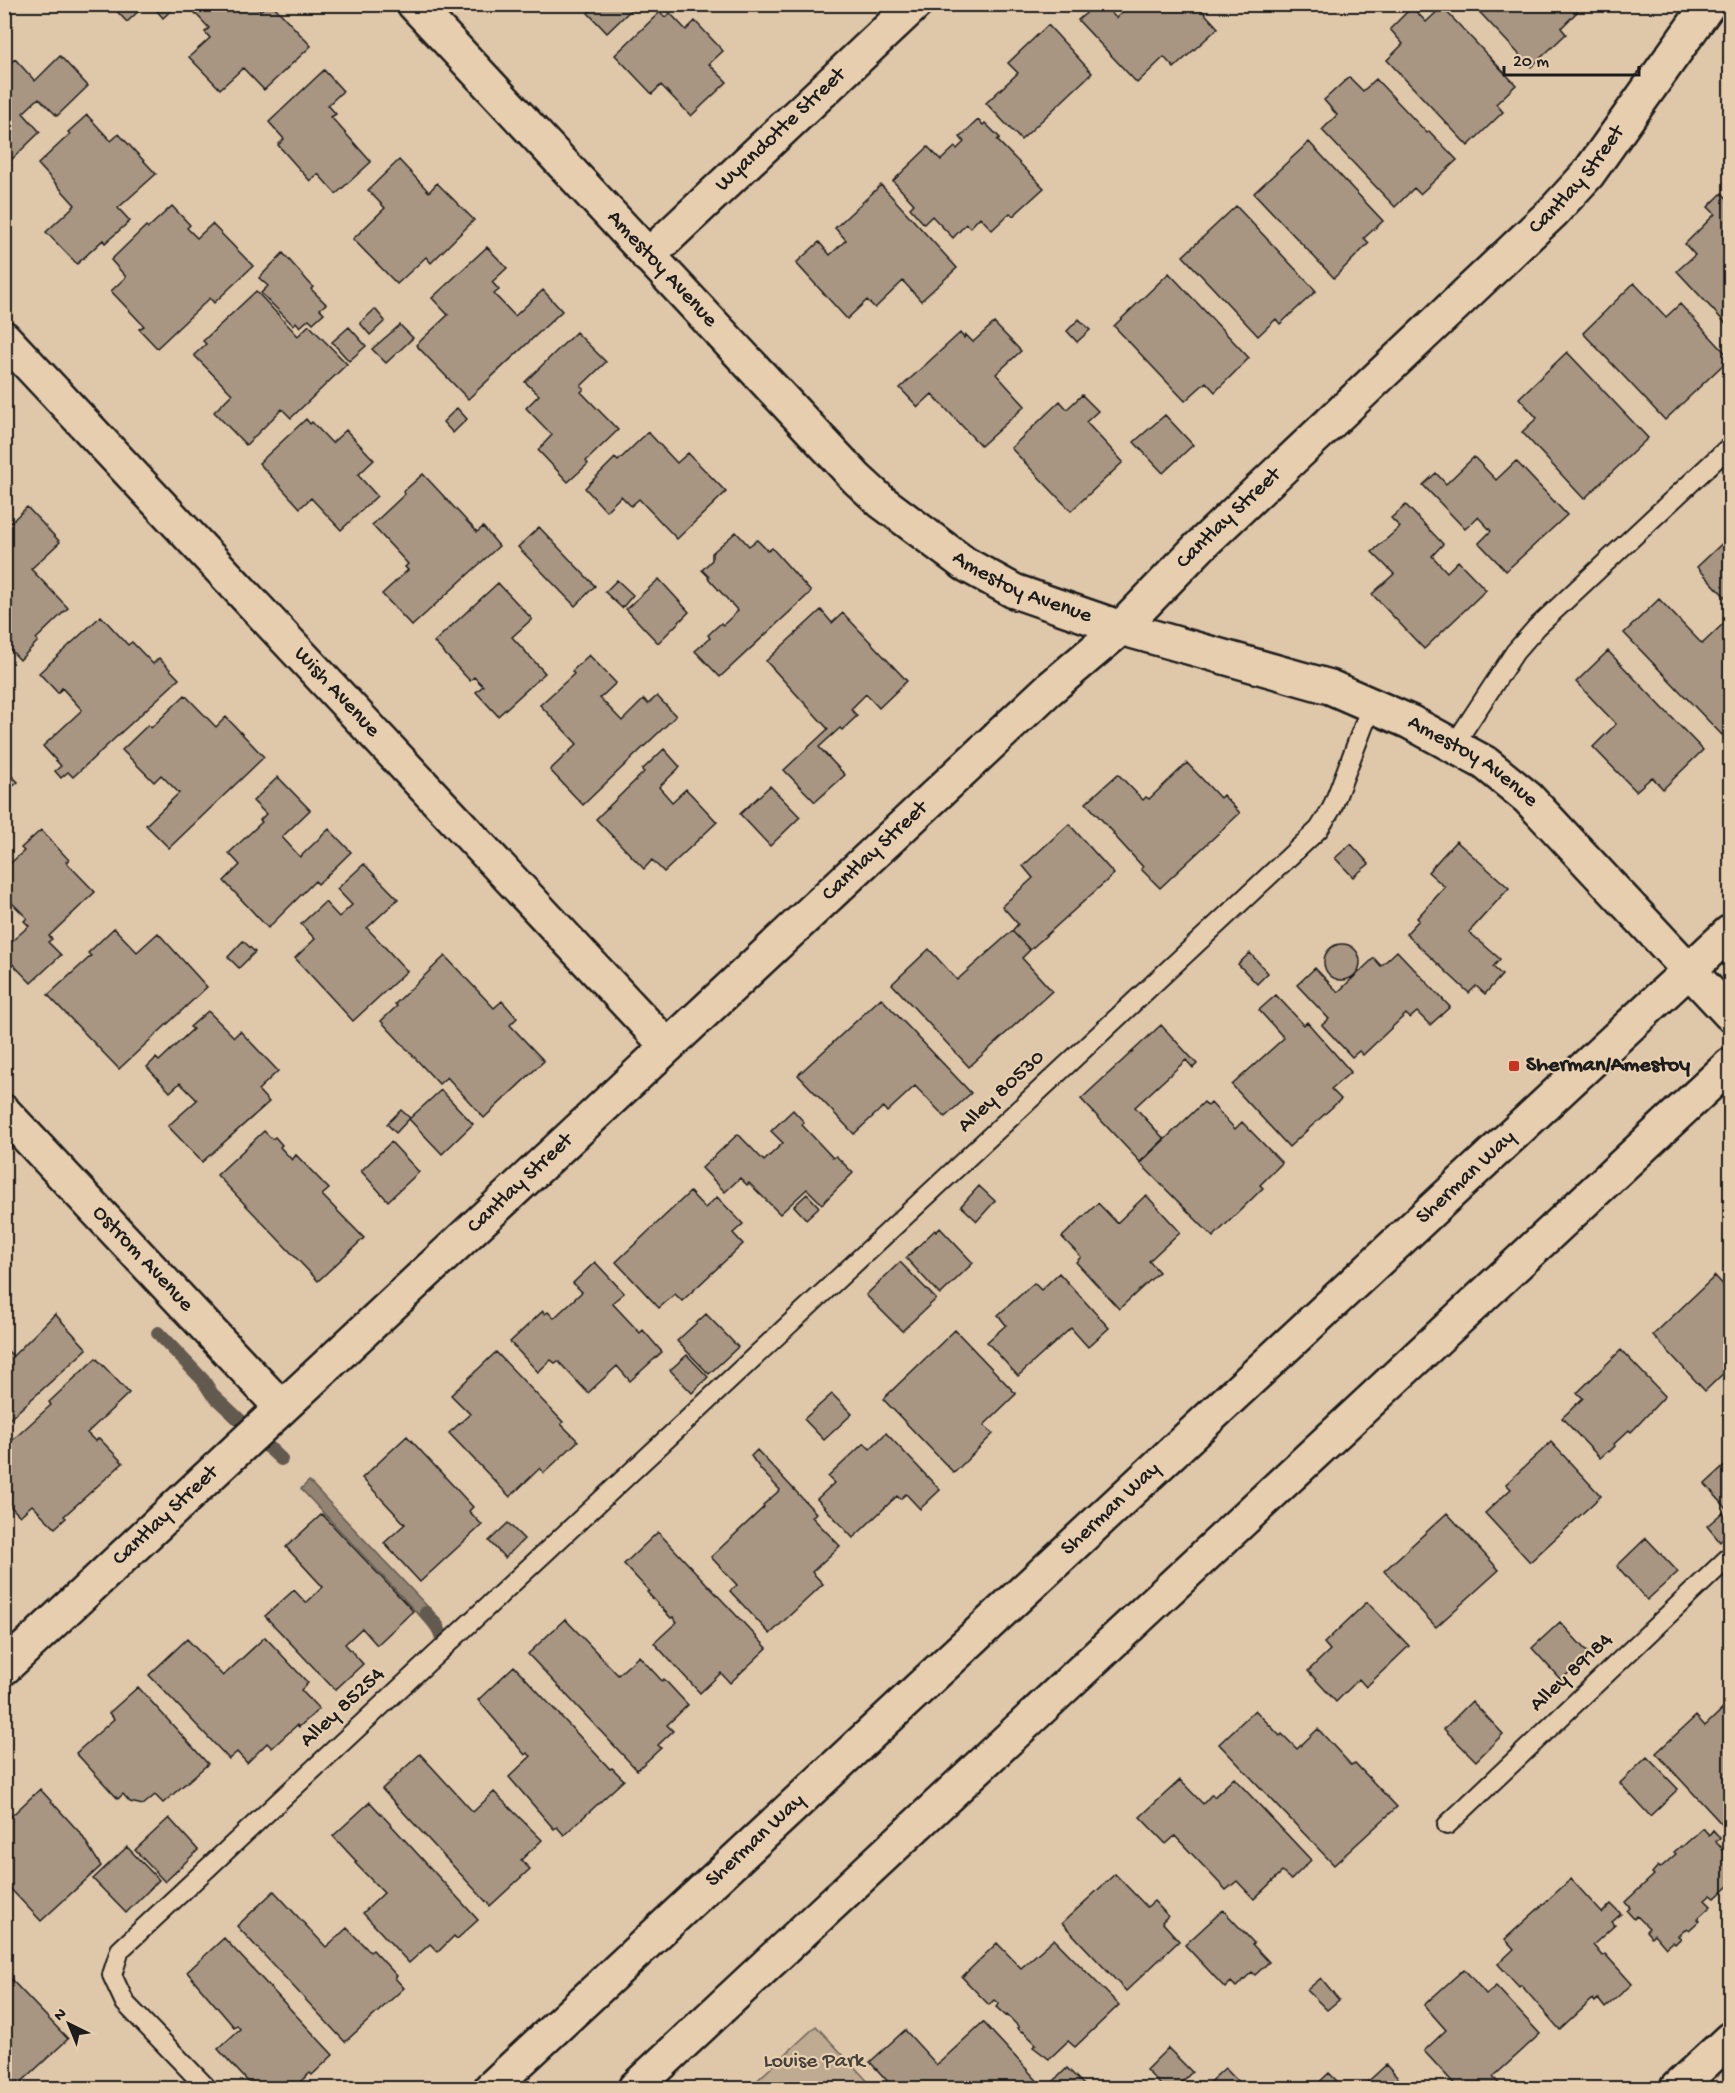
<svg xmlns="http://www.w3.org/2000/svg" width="1735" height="2093" viewBox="0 0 1735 2093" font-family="'Gochi Hand',sans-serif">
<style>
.green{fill:#bfaa92;stroke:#6e6357;stroke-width:1.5}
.water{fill:#928372;stroke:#635a50;stroke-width:1.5}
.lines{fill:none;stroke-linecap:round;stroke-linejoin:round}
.stream{stroke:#635a50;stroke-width:14}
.building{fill:#a89682;stroke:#1c1c1c;stroke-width:1.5}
.lane-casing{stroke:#1c1c1c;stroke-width:22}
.street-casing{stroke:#1c1c1c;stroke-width:38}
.secondary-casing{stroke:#1c1c1c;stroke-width:38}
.primary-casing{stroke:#1c1c1c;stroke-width:38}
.lane{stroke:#e7ceaf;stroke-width:18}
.street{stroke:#e7ceaf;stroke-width:33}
.secondary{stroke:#e7ceaf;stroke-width:33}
.primary{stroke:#e7ceaf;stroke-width:33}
.poi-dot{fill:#c8321e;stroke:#e7ceaf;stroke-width:2}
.labels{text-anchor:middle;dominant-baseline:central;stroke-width:4.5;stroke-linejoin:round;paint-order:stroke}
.street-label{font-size:22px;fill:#1c1c1c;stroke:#e7ceaf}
.poi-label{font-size:22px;font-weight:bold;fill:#1c1c1c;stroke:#e7ceaf;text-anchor:start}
.park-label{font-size:22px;fill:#45403a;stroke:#e7ceaf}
</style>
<rect width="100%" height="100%" fill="#dfc7a9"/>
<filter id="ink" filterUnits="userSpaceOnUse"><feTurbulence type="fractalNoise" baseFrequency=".0167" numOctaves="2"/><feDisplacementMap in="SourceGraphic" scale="12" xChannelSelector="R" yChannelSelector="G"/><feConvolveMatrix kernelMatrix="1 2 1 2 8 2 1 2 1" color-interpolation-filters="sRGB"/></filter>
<g filter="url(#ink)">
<path class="green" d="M816,2026L874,2088H749Z"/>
<path class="water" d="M309,1481L443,1623L434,1631L301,1489Z"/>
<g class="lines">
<path class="stream" d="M158,1333L203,1380L212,1394L281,1459
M426,1613C440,1629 443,1633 443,1654"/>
</g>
<path class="building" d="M110,4H146L127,22Z
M151,4H178L163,18Z
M204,4H254L260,11L268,4H272L311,46L264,90L243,68L220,89L189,57L210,38L205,32L209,28L195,13Z
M597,4H637L607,33L588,13Z
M1097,4H1103L1116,18L1131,4H1196L1218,28L1174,68L1164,57L1137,83L1078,20Z
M1472,4H1576L1580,9L1561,28L1566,34L1531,67Z
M1412,7L1426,22L1442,7L1516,85L1496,104L1503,112L1468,146L1387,60L1403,44L1390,29Z
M660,12L665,17L670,13L686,30L695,21L723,51L709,64L727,82L691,116L661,85L652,94L615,55Z
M1048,25L1092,73L1021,140L986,103L1018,73L1008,63Z
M60,56L88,86L57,116L39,98L23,113L40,132L7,164L4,161V61L8,65L15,59L35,81Z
M324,70L343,91L328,105L336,114L331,117L371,162L336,194L318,174L310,181L278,145L284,139L269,122Z
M1349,77L1363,91L1376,79L1427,133L1429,131L1457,160L1420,194L1414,188L1395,207L1322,130L1337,115L1324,100Z
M87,115L111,141L119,134L156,174L118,208L130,221L105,243L103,240L77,264L46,232L75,205L38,164L70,134L68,132Z
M978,120L983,125L985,123L1000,138L997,140L1044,188L1013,216L1010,213L992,230L980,217L970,228L966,224L953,238L932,216L924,224L910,208L914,204L893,181L928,147L941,160L955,147L957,149L964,142L960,137Z
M1309,142L1383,221L1364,238L1369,243L1334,278L1254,193Z
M399,160L429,192L437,183L474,220L431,263L426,257L397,284L353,239L385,208L368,190Z
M881,185L957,268L921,301L903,281L875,308L867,300L847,319L796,263L819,242L830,255L846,240L835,228Z
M1722,193L1730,202V328L1677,271L1695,255L1685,244L1715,214L1708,207Z
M172,206L190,225L187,228L197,238L212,224L253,266L214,303L210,298L157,348L139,329L144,326L111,291L126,277L111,260L146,226L148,228Z
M1236,206L1316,291L1280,324L1276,319L1258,336L1183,256Z
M487,247L507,268L492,282L499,290L494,294L515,316L543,290L562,311L468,399L416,345L448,315L432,298Z
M283,253L313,287L311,289L326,304L320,309L324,313L313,323L309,319L300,327L296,322L293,325L261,293L268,286L259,278Z
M1169,273L1249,358L1215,392L1206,382L1185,401L1114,326Z
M1634,283L1666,317L1680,304L1730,358L1665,420L1583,333Z
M256,291L298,336L309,325L347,364L291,418L282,409L246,445L214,412L232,394L194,355L206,344L203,341Z
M375,309L385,321L370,335L360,323Z
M1079,319L1090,330L1077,342L1067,331Z
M994,323L1021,351L996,374L1025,406L981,446L932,394L918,407L900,388L960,333L964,338L966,335L973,342Z
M400,325L413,338L386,363L372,349Z
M349,327L366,346L349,361L332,342Z
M576,332L606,362L581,386L584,389L581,392L618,430L586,461L588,464L568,482L538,450L552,435L526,408L539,395L525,382Z
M1567,352L1648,438L1584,499L1522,432L1537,418L1519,398Z
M1082,395L1098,411L1086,422L1123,462L1071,511L1011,448L1060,401L1067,409Z
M457,408L467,419L453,433L443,422Z
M1165,415L1193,445L1163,473L1134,442Z
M306,419L310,424L312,422L332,443L346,430L374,460L358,475L377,496L341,530L311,498L300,508L259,463Z
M648,432L677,463L688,453L726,492L677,539L639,499L631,506L621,496L606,511L585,488L615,458L618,461Z
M1474,457L1496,480L1516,461L1567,515L1506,571L1479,543L1491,531L1478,517L1465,529L1423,485L1436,473L1446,484Z
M423,474L477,532L483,527L499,546L412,626L382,594L408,570L405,567L408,564L372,525L405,494L403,492Z
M1406,505L1443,544L1432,556L1447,572L1458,561L1486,590L1424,649L1372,594L1394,574L1372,552L1400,527L1391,518Z
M27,507L60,542L31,569L68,608L36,639L38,641L20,660L4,643V529Z
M539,527L595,586L575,606L518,547Z
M736,532L749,546L757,540L768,551L772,548L811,592L720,677L695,651L710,638L708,635L721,623L723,625L738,611L708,578L709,577L702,570L712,560V553Z
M1730,536V602L1697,567Z
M659,579L689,612L658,643L626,609Z
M617,580L633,595L622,608L605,592Z
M498,583L532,619L512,637L545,673L498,716L476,692L483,686L474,677L470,681L434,642Z
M1659,599L1702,644L1724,623L1730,630V728L1722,735L1624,633Z
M821,610L832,623L843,613L907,681L879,708L866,694L851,709L857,716L842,730L840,728L819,747L845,775L815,802L784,770L828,729L766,661Z
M101,616L128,645L132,642L153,664L159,658L179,679L73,777L68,772L61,778L55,771L61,766L43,746L82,710L62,688L58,693L39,673Z
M1608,651L1703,750L1663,789L1652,777L1636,791L1593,747L1616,724L1576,682Z
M589,655L616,683L600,698L622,721L644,699L648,704L657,696L676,716L583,805L550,770L577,744L540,705L574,674L572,671Z
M185,695L216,727L226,717L264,757L169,848L146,825L179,793L161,775L154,782L122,750L148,725L151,728Z
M664,749L680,767L659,787L672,802L686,789L717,822L664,872L652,860L644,869L596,819L644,772L642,770Z
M1187,763L1220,798L1223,795L1240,813L1160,888L1141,869L1143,867L1113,834L1114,833L1086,803L1118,774L1143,800L1146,797L1149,799Z
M4,768L18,782L4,794Z
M278,777L310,810L282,837L300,857L329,829L351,852L318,884L315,881L268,928L224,881L240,865L229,853L262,822L260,820L266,814L253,801Z
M770,786L800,817L770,846L740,814Z
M1069,824L1114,874L1030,950L1012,931L1018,924L1002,906L1033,878L1023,866Z
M41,830L69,860L66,862L95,892L49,936L52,939L48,942L61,955L31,983L4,955V948L29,926L24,921L27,918L4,895V869L24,851L21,848Z
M1456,841L1509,888L1469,932L1500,959L1493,967L1502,975L1485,994L1476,986L1469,993L1406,934L1419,920L1417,918L1445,887L1428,872Z
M1351,844L1369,864L1353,877L1335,858Z
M364,864L398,899L367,928L407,971L353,1021L295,958L315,939L301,924L325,902L339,917L352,905L337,889Z
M114,928L137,952L158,933L207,987L119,1069L48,995L91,956L88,953Z
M1012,931L1030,950L1022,958L1052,991L969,1067L892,984L929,949L957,980Z
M243,941L255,952L239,968L228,957Z
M1324 962a18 18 0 1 1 36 0a18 18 0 1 1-36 0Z
M1397,951L1450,1007L1430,1025L1417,1012L1410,1018L1406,1014L1363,1055L1359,1051L1352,1057L1322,1025L1329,1019L1297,985L1315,968L1338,992L1374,958L1381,966Z
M1250,953L1268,973L1257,984L1238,964Z
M445,956L494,1008L502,1001L517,1018L510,1025L544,1061L484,1118L447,1077L439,1084L381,1021L397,1006L395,1004Z
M1276,995L1304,1025L1307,1022L1351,1072L1331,1089L1341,1099L1289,1147L1232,1085L1284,1038L1259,1010Z
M881,998L971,1093L945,1117L915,1086L887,1112L883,1107L854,1134L798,1075Z
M208,1011L234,1037L240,1031L278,1071L258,1090L269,1102L202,1162L168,1126L197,1100L180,1083L170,1092L147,1067L156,1058L159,1061L193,1029L190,1027Z
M1161,1025L1197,1064L1193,1068L1186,1060L1135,1107L1164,1139L1140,1162L1081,1099Z
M441,1090L473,1124L442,1154L409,1119Z
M1204,1102L1208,1106L1211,1103L1235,1129L1242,1122L1282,1163L1260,1185L1263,1188L1213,1237L1140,1163Z
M401,1110L410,1118L396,1133L387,1124Z
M793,1110L804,1122L802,1125L833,1158L836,1156L853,1173L822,1204L807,1189L780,1214L749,1183L747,1185L740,1178L725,1192L702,1168L738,1134L764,1161L783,1143L771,1131Z
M264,1131L272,1139L275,1137L282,1145L280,1147L292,1160L296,1155L329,1189L322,1195L364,1238L318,1281L217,1175Z
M391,1142L419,1172L388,1201L361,1171Z
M979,1186L995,1201L977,1221L961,1206Z
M690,1192L705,1208L717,1197L743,1224L733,1233L743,1244L682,1301L675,1294L659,1308L616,1262Z
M807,1194L819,1207L806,1219L794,1206Z
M1146,1195L1180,1232L1149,1261L1159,1272L1119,1309L1076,1262L1081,1257L1062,1237L1098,1203L1117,1223Z
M940,1228L973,1263L940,1295L906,1258L935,1230L936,1232Z
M595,1262L624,1293L612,1303L640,1333L643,1330L662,1352L630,1381L617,1366L588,1393L558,1361L555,1363L551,1360L538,1372L510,1342L543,1311L545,1314L548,1312L554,1318L582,1292L573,1283Z
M900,1262L936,1299L902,1331L866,1295Z
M1059,1273L1109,1328L1088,1347L1071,1328L1018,1376L987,1342L1006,1325L998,1315L1034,1283L1041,1290Z
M1715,1276L1730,1292V1367L1705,1391L1653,1335Z
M55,1314L87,1349L4,1424V1347L13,1356Z
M706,1314L738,1347L709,1374L677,1341Z
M955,1330L1016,1394L984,1425L993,1434L954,1473L883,1399Z
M1621,1350L1665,1396L1636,1427L1631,1432L1629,1430L1614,1444L1615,1446L1609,1452L1608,1451L1600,1458L1562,1418L1583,1398L1577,1393Z
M496,1352L563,1422L561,1424L578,1441L544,1473L540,1468L510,1497L449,1433L470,1414L451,1395Z
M687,1355L708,1377L692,1393L670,1370Z
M96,1358L129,1393L87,1433L95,1441L99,1438L123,1463L64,1516L66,1518L55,1528L32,1505L20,1516L4,1500V1448L51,1405L49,1402Z
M832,1394L852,1414L824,1440L804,1419Z
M886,1433L940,1490L920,1509L906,1494L900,1499L897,1496L853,1538L817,1499L834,1483L828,1477L864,1443L870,1449Z
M407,1436L473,1507L469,1511L482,1525L420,1582L384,1543L405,1524L362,1478Z
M1551,1442L1601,1496L1530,1562L1485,1513L1511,1489L1506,1484Z
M757,1450L816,1513L812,1517L840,1546L812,1572L823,1584L770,1634L730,1591L737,1585L711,1557L764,1507L763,1505L780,1490L761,1470L751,1456Z
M1730,1461V1512L1705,1484Z
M1723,1512L1730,1522V1532L1720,1542L1707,1526Z
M1447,1513L1499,1570L1436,1627L1384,1571Z
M322,1514L413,1611L377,1645L362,1628L345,1644L363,1664L335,1690L265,1616L294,1590L306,1603L323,1587L286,1547Z
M508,1523L524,1539L505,1558L489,1541Z
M658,1532L767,1648L730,1683L721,1673L700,1693L654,1643L677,1622L673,1617L671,1618L647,1592L649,1591L624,1564Z
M1646,1538L1678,1572L1647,1600L1617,1566Z
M1367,1602L1409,1646L1366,1687L1359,1679L1336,1702L1308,1671L1330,1650L1324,1643Z
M565,1619L618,1675L639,1656L662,1681L664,1679L688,1705L667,1725L673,1731L658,1745L661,1748L637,1770L528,1654Z
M1560,1622L1589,1654L1561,1680L1532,1648Z
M265,1637L308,1683L301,1690L319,1709L299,1727L297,1725L272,1748L267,1743L247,1763L237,1752L229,1759L149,1675L187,1639L223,1676Z
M514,1666L610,1769L612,1768L624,1780L564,1835L557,1827L554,1829L509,1777L531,1756L527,1753L525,1755L478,1700Z
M138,1687L208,1764L163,1803L155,1795L143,1805L130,1802L123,1794L118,1799L76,1753L114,1719L109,1713Z
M1472,1701L1503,1734L1476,1761L1444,1729Z
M1730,1702V1833L1656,1753L1696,1716L1705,1726Z
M1255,1710L1280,1736L1282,1734L1297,1749L1318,1729L1351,1765L1355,1763L1397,1807L1334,1865L1219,1744Z
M420,1754L473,1812L494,1792L542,1840L521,1860L530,1869L490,1906L382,1789Z
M1647,1757L1678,1789L1650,1816L1620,1783Z
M1234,1778L1311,1860L1291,1880L1282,1872L1254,1899L1237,1881L1226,1890L1175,1836L1166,1844L1140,1817L1180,1780L1203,1804L1212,1794L1214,1797Z
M40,1789L81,1834L101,1866L41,1921L4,1882V1823Z
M370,1802L478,1920L457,1939L454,1936L438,1952L430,1944L409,1963L363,1913L384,1893L355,1863L357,1862L333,1836Z
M169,1818L198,1850L165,1882L135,1850Z
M1703,1828L1709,1835L1713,1830L1720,1838L1716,1841L1730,1857V1884L1715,1898L1711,1895L1705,1900L1711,1906L1697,1919L1699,1921L1689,1930L1687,1928L1678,1936L1681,1938L1675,1944L1673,1942L1666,1948L1654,1934L1651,1937L1646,1931L1649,1928L1637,1916L1634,1919L1627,1911L1630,1908L1625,1902L1654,1875L1652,1873L1658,1866L1660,1868L1676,1854L1674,1852L1681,1846L1682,1847Z
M127,1847L159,1880L126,1913L93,1879Z
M1115,1874L1147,1907L1154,1901L1168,1916L1162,1922L1179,1941L1126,1991L1062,1923Z
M1571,1879L1602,1913L1611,1904L1621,1914L1612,1922L1615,1925L1593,1945L1602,1956L1605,1954L1632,1984L1605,2008L1598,1999L1595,2002L1593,1999L1560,2030L1521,1985L1519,1987L1498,1964L1514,1949L1505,1939Z
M274,1891L326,1947L347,1928L370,1952L373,1950L397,1976L395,1978L404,1988L345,2042L237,1926Z
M1223,1910L1254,1943L1252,1944L1269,1962L1255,1975L1252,1972L1236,1987L1231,1982L1225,1988L1185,1945Z
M224,1938L333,2055L312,2075L310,2073L293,2088L285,2081L277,2088H254L218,2049L240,2029L237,2025L234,2027L187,1972Z
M1054,1939L1119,2005L1075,2047L1068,2041L1049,2059L1033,2047L1036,2044L1023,2031L1022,2032L1017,2028L1019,2027L1007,2015L1006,2016L996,2007L999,2004L994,2000L989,2005L962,1977L997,1943L1021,1968Z
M1464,1969L1486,1994L1496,1986L1540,2034L1493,2077L1503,2088H1458L1424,2051L1446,2030L1424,2005Z
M4,1972L68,2039L15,2088L4,2078Z
M1321,1978L1339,2000L1327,2010L1307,1990Z
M983,2022L1044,2088H894L870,2062L905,2030L937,2065Z
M1168,2048L1192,2072L1176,2088H1164L1146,2070Z
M1386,2065L1407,2088H1361Z
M1067,2068L1087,2088H1057L1052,2083Z
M1225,2068L1244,2088H1203Z
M1329,2073L1344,2088H1313Z"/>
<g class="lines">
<g class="lane-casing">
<path id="lane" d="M1454,745L1515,652L1537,627L1730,446
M1447,1825L1730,1556
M207,2088L125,2003L112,1975L120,1950L1319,829L1332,808L1372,704"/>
</g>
<g class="street-casing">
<g id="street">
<path id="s1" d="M648,256L915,4"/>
<path id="s2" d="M4,338L667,1046"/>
<path id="s3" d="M4,1112L281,1407"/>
<path id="s4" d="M4,1668L1048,690L1121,628L1199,547L1553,212L1588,174L1709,4"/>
<path d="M1677,2088L1730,2039"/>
</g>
</g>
<g class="secondary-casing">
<g id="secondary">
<path id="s5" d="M414,4L857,479L882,502L965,564L1014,591L1121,628L1330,687L1410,722L1485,763L1528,798L1730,1014"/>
</g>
</g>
<g class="primary-casing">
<g id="primary">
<path id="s6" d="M491,2088L1730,932"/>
<path d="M635,2088L1730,1065"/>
</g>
</g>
<use href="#lane" class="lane"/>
<use href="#street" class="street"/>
<use href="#secondary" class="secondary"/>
<use href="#primary" class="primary"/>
</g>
</g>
<rect class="poi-dot" x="1508" y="1060" width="12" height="12" rx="3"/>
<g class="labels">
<g class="street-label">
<text stroke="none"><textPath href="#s1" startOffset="183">Wyandotte Street</textPath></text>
<text stroke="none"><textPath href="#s4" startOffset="2166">Cantlay Street</textPath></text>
<text stroke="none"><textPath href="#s5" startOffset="363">Amestoy Avenue</textPath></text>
<text stroke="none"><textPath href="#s4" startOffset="1680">Cantlay Street</textPath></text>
<text stroke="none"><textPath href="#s5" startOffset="849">Amestoy Avenue</textPath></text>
<text stroke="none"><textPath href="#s2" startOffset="486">Wish Avenue</textPath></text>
<text stroke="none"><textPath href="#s5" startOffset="1335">Amestoy Avenue</textPath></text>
<text stroke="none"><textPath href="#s4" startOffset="1194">Cantlay Street</textPath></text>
<text transform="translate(1002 1092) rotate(-43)">Alley 80530</text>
<text stroke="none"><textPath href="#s6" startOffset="1334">Sherman Way</textPath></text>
<text stroke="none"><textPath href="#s4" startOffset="708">Cantlay Street</textPath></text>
<text stroke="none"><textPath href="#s3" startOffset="202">Ostrom Avenue</textPath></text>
<text stroke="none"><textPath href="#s6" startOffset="848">Sherman Way</textPath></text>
<text stroke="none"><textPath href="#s4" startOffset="222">Cantlay Street</textPath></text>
<text transform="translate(1572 1673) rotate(-43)">Alley 89184</text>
<text transform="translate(343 1708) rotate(-43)">Alley 85254</text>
<text stroke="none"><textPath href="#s6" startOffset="362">Sherman Way</textPath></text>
</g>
<g class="poi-label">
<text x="1526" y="1066">Sherman/Amestoy</text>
</g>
<g class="park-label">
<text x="814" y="2062">Louise Park</text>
</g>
</g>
<rect width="1735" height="2093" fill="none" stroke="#e7ceaf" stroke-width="24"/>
<rect x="12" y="12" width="1711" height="2069" fill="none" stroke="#1c1c1c" stroke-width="2" filter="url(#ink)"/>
<g transform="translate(69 2024) rotate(317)" stroke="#e7ceaf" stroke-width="4.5" paint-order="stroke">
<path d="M0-4.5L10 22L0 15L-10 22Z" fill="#1c1c1c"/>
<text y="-9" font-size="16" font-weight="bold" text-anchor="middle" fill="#1c1c1c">N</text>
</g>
<path d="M1504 66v9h135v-9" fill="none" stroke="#1c1c1c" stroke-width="3"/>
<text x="1513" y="66" font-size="18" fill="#1c1c1c" stroke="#e7ceaf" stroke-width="4.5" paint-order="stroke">20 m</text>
</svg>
